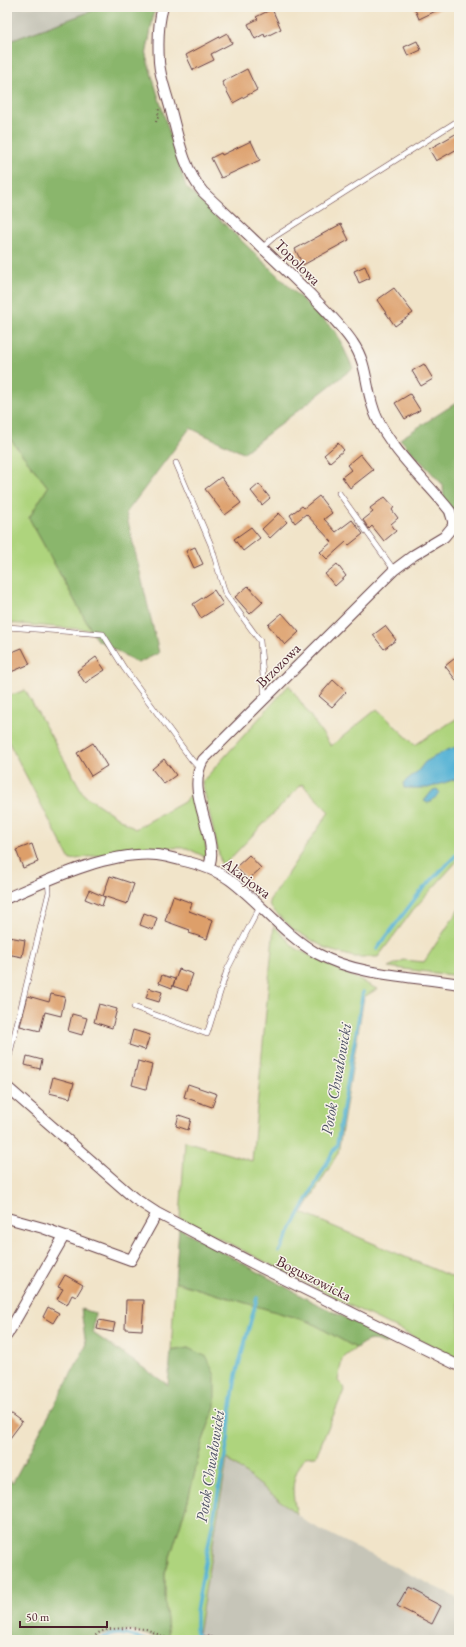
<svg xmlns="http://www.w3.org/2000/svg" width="466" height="1647" viewBox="0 0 466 1647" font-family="'EB Garamond',serif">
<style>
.industrial{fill:#c6c5b8}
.green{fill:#aed47d;stroke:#7c7a54}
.forest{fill:#8ab66c;stroke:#6a6a4c}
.water{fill:#57b3d5;stroke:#506980}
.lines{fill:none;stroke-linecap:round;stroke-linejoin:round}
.stream{stroke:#57b3d5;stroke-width:3.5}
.building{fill:#dd9f6a}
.lane-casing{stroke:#633d43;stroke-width:6}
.street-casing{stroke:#633d43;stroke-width:12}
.path{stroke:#633d43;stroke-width:2;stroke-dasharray:1 3;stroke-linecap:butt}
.lane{stroke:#fff;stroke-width:5}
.street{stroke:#fff;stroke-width:10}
.labels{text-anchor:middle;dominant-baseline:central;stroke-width:3;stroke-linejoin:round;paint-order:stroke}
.street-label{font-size:15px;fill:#4a1f2b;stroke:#f7f3e8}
.water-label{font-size:16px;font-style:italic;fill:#4f5366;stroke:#f7f3e8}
</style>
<rect width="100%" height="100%" fill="#f7f3e8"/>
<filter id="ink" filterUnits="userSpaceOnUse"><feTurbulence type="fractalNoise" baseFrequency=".025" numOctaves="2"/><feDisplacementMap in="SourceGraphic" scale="8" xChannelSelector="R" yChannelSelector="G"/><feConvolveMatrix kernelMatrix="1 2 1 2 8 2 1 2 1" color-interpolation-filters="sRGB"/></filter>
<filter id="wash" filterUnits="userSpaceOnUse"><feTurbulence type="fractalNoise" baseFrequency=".012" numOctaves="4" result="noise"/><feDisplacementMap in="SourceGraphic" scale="16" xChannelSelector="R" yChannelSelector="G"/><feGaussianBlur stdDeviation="0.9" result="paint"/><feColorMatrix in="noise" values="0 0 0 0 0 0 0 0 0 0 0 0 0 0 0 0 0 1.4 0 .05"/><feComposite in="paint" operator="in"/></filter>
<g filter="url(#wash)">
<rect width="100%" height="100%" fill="#f1e4c9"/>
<path class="industrial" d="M7,7H103L7,42Z
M227,1459L308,1523L459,1599V1640H197Z"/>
<path class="green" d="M7,435L48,487L29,518L91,630L7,623Z
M289,685L331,746L377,709L415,745L459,717V859L413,910L378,957H354L329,950L294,930L270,907L269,901L329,812L302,784L222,867L202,782Z
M25,690L84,795L135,829L184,802L193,791L207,851L205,857L187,848L146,847L70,860L7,739V697Z
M459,909V976L388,967L404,960L424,962Z
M274,926L295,948L377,989L364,997L338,1153L302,1213L459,1280V1359L351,1306L180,1218L185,1141L252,1161Z
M175,1282L310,1322L356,1348L342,1359L338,1381L345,1388L316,1456L305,1457C291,1477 291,1491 297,1514L227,1459L197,1640H169L165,1602V1573L188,1500L202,1443L215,1407L188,1348L171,1351Z"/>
<path class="forest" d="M103,7H155L146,56L186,187L336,332L353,368L243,453L190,428L126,513L159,653L138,663L96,639L29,518L48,487L7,435V42Z
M459,401V516L445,518L443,485L400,439Z
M179,1228L309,1300L389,1339L386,1344C372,1338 368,1339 356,1348L310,1322L175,1282Z
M81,1309L95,1313L93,1333L168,1385L171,1351L188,1348L207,1357L215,1376V1407L202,1443L188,1500L165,1573V1602L169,1640L129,1631L102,1634L94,1640H7V1479L13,1482L86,1346Z"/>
<path class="water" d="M459,746V778L428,788H404L403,783L418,771L425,762L447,750Z
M437,789L440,793L432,801L428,803L424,801L433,790Z"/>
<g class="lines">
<path class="stream" d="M377,949L420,892L459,852
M279,1252L337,1144L363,992
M99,1640C116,1630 127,1635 145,1640
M198,1640L196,1629V1611L228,1440L231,1406L236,1375L257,1298"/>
</g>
<g id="blocks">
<path class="building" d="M414,7H444L419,19Z
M272,9L281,29L265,37L264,34L255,39L248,24L258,19L256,17Z
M227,33L232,43L211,54L214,60L193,70L186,55Z
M417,41L421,50L408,56L404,47Z
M247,69L257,90L233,103L222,82Z
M459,132V148L436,161L429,149Z
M251,141L260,160L221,178L211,158L221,153L222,155Z
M341,224L349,240L303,265L295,249Z
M365,266L370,278L359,283L354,271Z
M394,288L413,313L395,326L377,300Z
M424,364L433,379L421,386L412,371Z
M410,394L420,410L405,419L395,403Z
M338,443L344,450L330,462L324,455Z
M360,454L373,470L350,488L342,477L351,470L347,465Z
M221,477L241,503L225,515L205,489Z
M259,484L270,498L262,505L251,491Z
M319,496L332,513L324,519L336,532L352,520L363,534L349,545L346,542L327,559L320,552L332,542L306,514L295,523L290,515L302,506L304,508Z
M385,497L394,507L392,510L398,518L391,524L396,531L384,541L372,526L369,529L363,520L373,512L370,508Z
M279,513L287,522L270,538L262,529Z
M251,527L260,538L243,551L234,539Z
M195,547L203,564L194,568L186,551Z
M337,564L346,576L335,586L325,574Z
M248,586L263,602L250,614L235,597Z
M214,590L223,604L201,618L193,604Z
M282,613L299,632L285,645L268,625Z
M385,626L396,640L384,649L373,635Z
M22,648L30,664L11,672L7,662V654Z
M459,655V684L445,666Z
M96,657L105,670L85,683L77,671Z
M333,680L346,692L332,707L319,696Z
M93,743L107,766L91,776L77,753Z
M164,759L176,775L164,784L152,769Z
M32,844L38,862L23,868L16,850Z
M249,855L261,868L248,880L236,867Z
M110,876L134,884L127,904L103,896Z
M89,890L105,897L102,906L85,899Z
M173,896L192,903L189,911L213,920L207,939L189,933L190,930L165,921Z
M144,913L157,918L153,930L140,925Z
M9,937L25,940L22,957L7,954Z
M179,969L193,974L187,991L173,986Z
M162,975L175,979L172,988L159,983Z
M149,988L162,992L159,1002L146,998Z
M51,994L65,997L61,1016L45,1012L40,1031L20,1026L28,996L49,1002Z
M99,1004L117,1009L112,1028L94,1022Z
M72,1014L87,1018L82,1035L68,1031Z
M133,1030L150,1035L145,1050L129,1045Z
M27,1056L42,1060L40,1069L25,1065Z
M138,1061L152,1065L146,1089L132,1085Z
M53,1077L74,1083L70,1098L49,1093Z
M188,1084L217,1094L212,1107L184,1097Z
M179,1115L191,1119L188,1130L176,1126Z
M65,1275L83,1285L76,1297L72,1295L67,1305L57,1299L63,1289L58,1287Z
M126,1300H144L142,1330L125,1329Z
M48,1307L59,1313L53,1323L43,1317Z
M99,1320L115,1323L113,1332L97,1329Z
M7,1411L22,1422L7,1442Z
M407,1588L441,1606L432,1624L397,1606Z"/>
</g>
</g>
<g filter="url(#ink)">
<use href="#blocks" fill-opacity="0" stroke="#633d43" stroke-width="1"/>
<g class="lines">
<g class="lane-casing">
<path id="lane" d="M262,248L274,237L459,120
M176,463L211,545L225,593L260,641L265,698
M339,493L394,570
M7,627L103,634L124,668L191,759L199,768
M134,1007L207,1034L227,970L260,906
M7,1065L49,892L48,880
M206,1638L213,1640"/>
</g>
<g class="street-casing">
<path id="street" d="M163,7C158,23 158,45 159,62C160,77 166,92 170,107C178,136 183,168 203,192C239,226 276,260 311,295C325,310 342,326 353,343C369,366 365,393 377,418C392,451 427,482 450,511L453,521V526
M209,867C210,863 212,857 211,852C210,821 187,790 203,760L394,570L414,555L444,537L453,526H459
M7,898C50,879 109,851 157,855C165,856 173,858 180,860C198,864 215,869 230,880C261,903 284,935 318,954C358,976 414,976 459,984
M7,1087L134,1198L157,1213L260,1267L459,1366
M7,1218L43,1228L131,1260L157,1213
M7,1335L64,1236"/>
</g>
<path class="path" d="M156,122L158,117L159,108
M89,1640L100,1632L109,1629L129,1628L146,1629L167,1638L182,1640"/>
<use href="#lane" class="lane"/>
<use href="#street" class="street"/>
</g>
</g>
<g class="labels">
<g class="street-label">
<text transform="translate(298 262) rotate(45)">Topolowa</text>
<text transform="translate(278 665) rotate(-45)">Brzozowa</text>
<text transform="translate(247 878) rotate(37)">Akacjowa</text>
<text transform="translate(314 1278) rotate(27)">Boguszowicka</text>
</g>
<g class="water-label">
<text transform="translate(336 1079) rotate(-80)">Potok Chwałowicki</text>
<text transform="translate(210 1466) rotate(-81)">Potok Chwałowicki</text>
</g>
</g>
<rect width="466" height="1647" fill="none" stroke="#f7f3e8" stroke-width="24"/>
<path d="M20 1621v6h87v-6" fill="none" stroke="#4a1f2b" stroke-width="2"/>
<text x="26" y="1621" font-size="12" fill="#4a1f2b" stroke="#f7f3e8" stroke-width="3" paint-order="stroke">50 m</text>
</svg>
